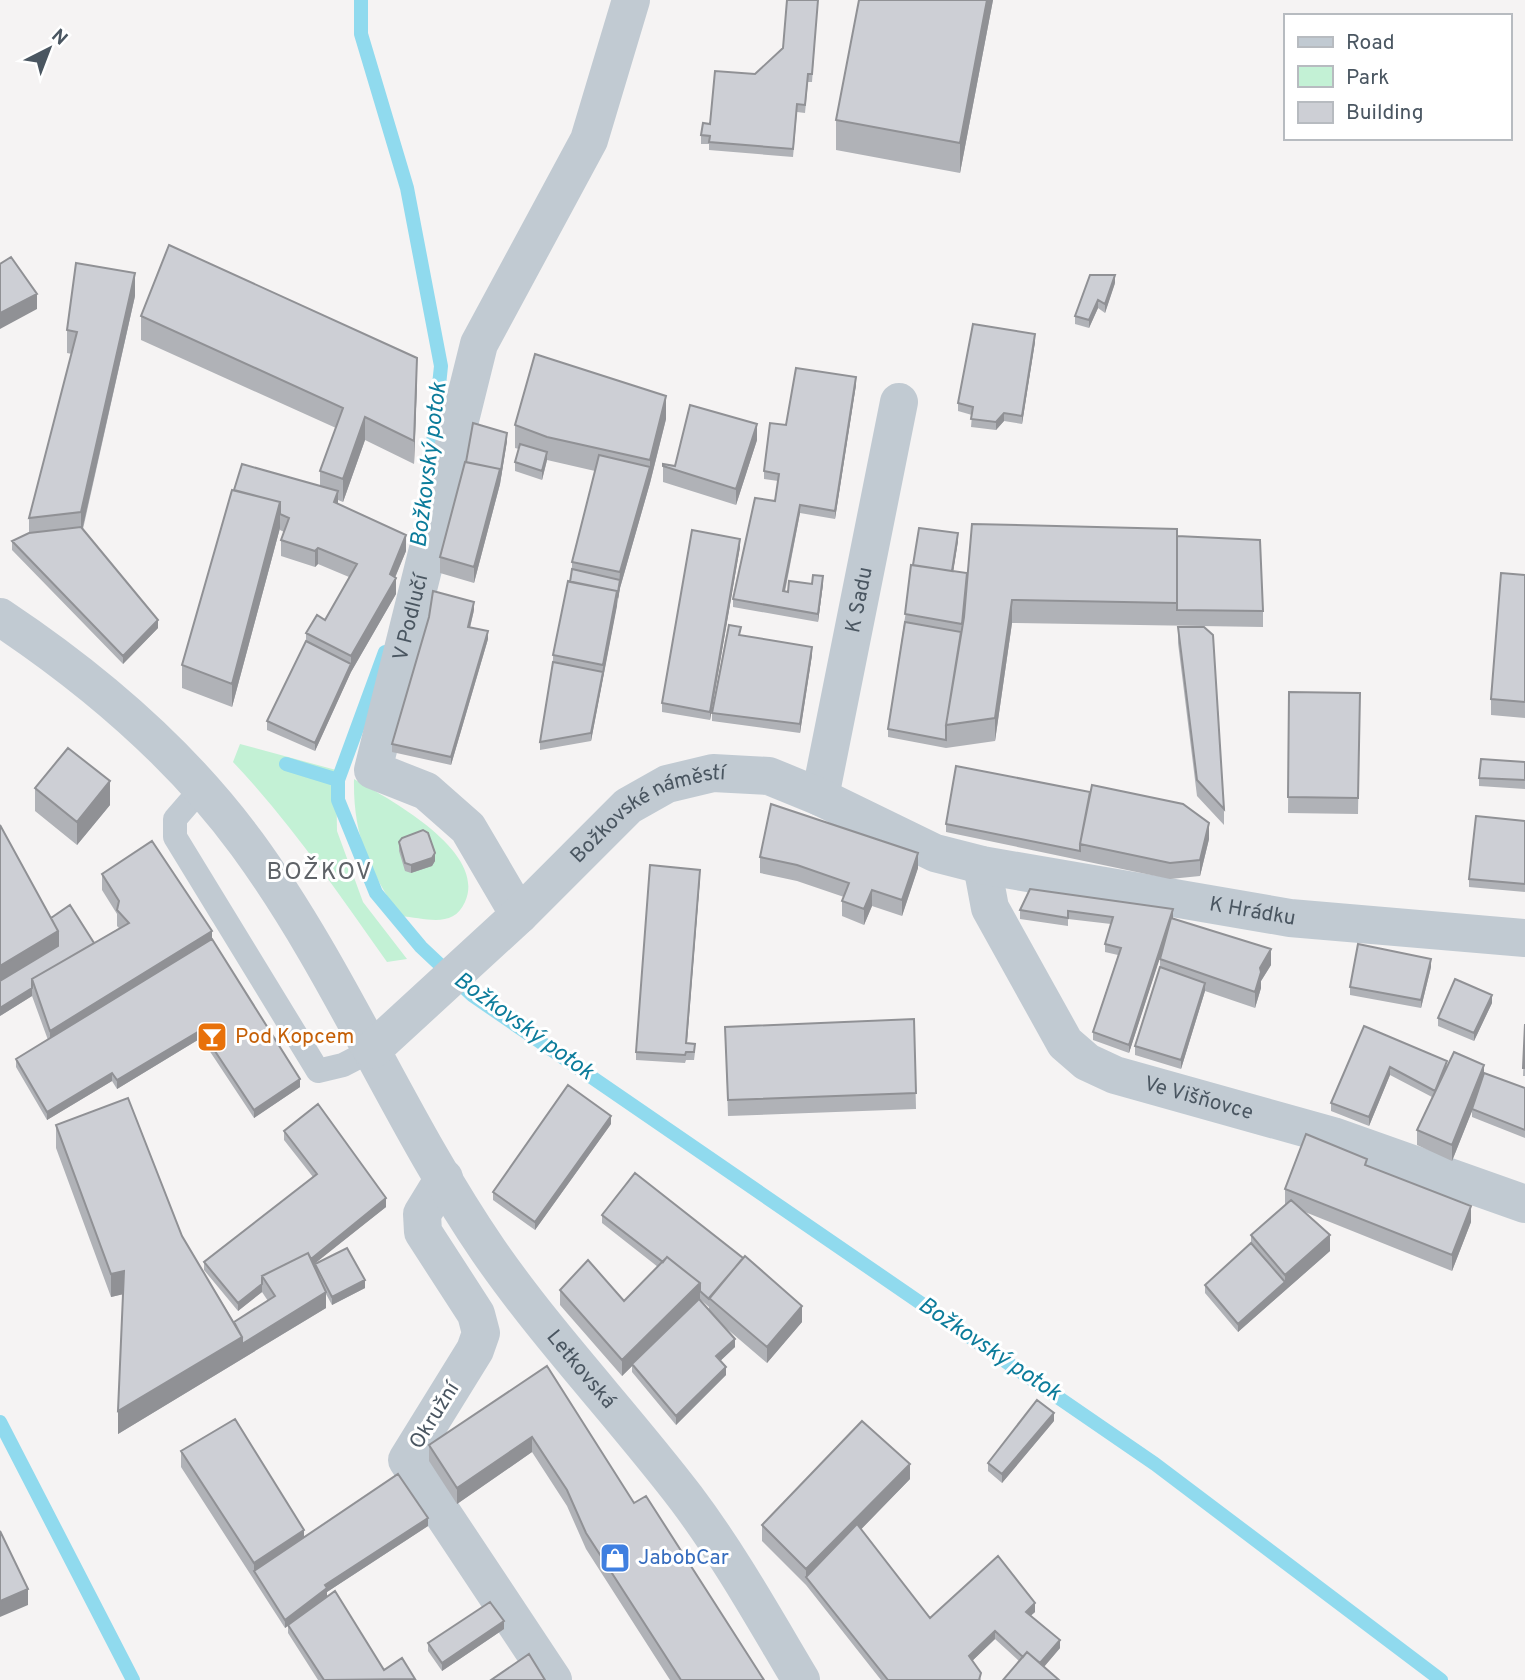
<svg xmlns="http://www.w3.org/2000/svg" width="1525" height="1680" viewBox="0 0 1525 1680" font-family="Overpass,sans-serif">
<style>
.green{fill:#c3f1d5}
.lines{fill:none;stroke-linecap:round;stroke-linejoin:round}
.stream{stroke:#90daee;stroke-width:14}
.service{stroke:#c1cad2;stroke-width:24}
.minor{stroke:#c1cad2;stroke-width:38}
.tertiary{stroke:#c1cad2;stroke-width:38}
.wall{fill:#b0b2b7;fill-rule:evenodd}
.shaded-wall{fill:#909195}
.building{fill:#cdcfd5;stroke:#909195;stroke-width:2}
.labels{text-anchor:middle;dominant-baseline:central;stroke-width:6;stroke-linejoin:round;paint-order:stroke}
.street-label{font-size:21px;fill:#4a5661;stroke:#fff}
.food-label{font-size:21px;fill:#c56008;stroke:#fff;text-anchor:start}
.shop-label{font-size:21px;fill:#366cbe;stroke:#fff;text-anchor:start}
.water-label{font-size:23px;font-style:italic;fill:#0c7c9b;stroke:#fff}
.quarter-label{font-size:24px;letter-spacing:2px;fill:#5f6368;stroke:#fff}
</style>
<rect width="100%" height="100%" fill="#f5f3f3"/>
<path class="green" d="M240,744L336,770L337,831L363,902L407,959L387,962C338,893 291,823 233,762Z
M354,779C387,798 488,851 465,902C453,929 426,918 400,916C369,869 353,836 354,779Z"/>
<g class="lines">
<path class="stream" d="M361,0V34L407,188L441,366L430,471
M385,652L338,780V800L376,893L421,947L472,995L1155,1464L1441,1680
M286,764L338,780
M0,1422L133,1680"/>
<path class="service" d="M201,789L175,819V837L318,1071L343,1065L372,1050"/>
<g class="minor">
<path id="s1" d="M820,797L899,402"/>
<path id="s2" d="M519,915L468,828L426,791L373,770L479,344L589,140L631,0"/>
<path d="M444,1178L422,1214L423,1232L476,1314L481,1333L475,1350L407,1460L553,1680"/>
</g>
<g class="tertiary">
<path id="s3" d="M0,617C93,679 181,754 247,844C340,971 399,1120 488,1250C548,1337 622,1414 686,1498C729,1555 764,1618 801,1680"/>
<path id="s4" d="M982,865L990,908L1065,1043L1087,1062L1115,1075L1333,1136L1525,1204"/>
<path id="s5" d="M372,1050L519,915L628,806L667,784L713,773L769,776L820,797L935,853L982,865L1290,918L1525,938"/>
</g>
</g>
<path class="wall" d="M787,0H818L812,82H808L805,113L797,112L793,157L709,150V144H701V135L710,124L755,74L783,48Z
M859,0H993L960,173L836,150V120Z
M1115,283L1105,313L1098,308L1089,328L1075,324V316Z
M135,296L83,529L158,628L123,664L12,550V541L29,533V518L72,354L67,353V330Z
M141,316L417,381L414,464L365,440L343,502L338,500V504L406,551L395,578L396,594L351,672L315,751L267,730V721L306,641V633L325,620L349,577L318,564L315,567L281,556V540L284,532L280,530V528L232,707L182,688V665L232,490L320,486V471L336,428L141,340Z
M1035,342L1022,424L1004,421L996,430L971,427L972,415L958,411V403Z
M856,385L835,519L800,513L785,592H788L812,584H823L818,622L733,607V599L775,501L778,481L764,479V471L786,425Z
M666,419L650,483L620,588L591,741L540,750V742L553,662V655L570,582L572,569V562L595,471L547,460L542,480L515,471V462L519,449L515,448V425Z
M757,440L736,505L663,482V466H675Z
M507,441L500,484L474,583L440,573V557L466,462Z
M1177,536L1263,611V627L1012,623L995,741L946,748L888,737V729L913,565L958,541L953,571L967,573Z
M740,547L710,720L662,712V703Z
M1525,575V718L1491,715V699Z
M474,610L470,628L488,639L451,765L392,752V744Z
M1178,627L1224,809V825L1197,796L1178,643Z
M741,635L812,655L800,733L712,721V713Z
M1289,692L1360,693L1358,814L1288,813Z
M1525,762V789L1479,786V778Z
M35,788L110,805L77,845L35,811Z
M1525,821V892L1469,887V879Z
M946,824L1209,839L1200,876L1170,879L946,832Z
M399,842L435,861L432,866L411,873L405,871L399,851Z
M760,857L918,868L902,916L872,906L864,925L842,916V901L844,897L797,881L760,873Z
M102,874L212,939L300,1087L254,1118L201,1038L117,1089L112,1081L47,1120L16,1067V1059L48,1040L32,996L0,1016L51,918L94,943L119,928L117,926V914L102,890Z
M700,878L687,1043L695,1052L694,1060H686L685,1063L636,1060V1052Z
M1030,889L1173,918V919L1271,965L1261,981V988L1255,1008L1205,991L1181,1069L1135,1055V1046L1160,967V959L1163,947L1129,1053L1093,1040V1032L1118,955L1105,952V944L1111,924L1068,919V926L1020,919V910Z
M1431,967L1421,1008L1350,995V987Z
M1492,1003L1474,1041L1438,1026V1018Z
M914,1019L916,1109L728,1116L725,1027Z
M1525,1024V1076H1523Z
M1364,1026L1447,1066L1484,1073L1525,1088V1138L1472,1117V1111L1452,1161L1417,1145V1130L1432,1097L1390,1075L1369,1126L1331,1111V1103Z
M611,1124L535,1230L493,1200V1192Z
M56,1125L182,1236L234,1322L268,1301L262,1292L238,1311L204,1270V1262L313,1177L284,1140V1131L386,1207L313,1264L315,1269V1264L365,1288L332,1305L326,1294V1308L118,1434L123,1294L111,1297L56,1148Z
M1367,1165L1471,1222L1452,1271L1305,1212L1330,1251L1238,1332L1205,1293V1285L1251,1243V1235L1285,1205V1189Z
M602,1215L802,1322L767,1363L719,1322L735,1347L720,1361L726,1375L676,1425L632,1372V1366L622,1376L560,1305V1290L624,1301L658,1267L602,1223ZM700,1299L709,1307V1311Z
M547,1366L634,1503L764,1680H670L586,1549L567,1506L532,1452L457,1504L429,1461V1445Z
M1054,1421L1002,1483L988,1471V1463Z
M181,1451L304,1537L428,1526L327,1592V1596L384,1670L415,1680H318L288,1633V1626L285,1628L181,1467Z
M910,1479L861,1529L930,1618L1035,1612L1030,1616L1060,1648L1044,1667L1019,1661L995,1639L972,1661L981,1680H881L806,1585L762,1541V1525Z
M504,1629L442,1671L428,1651V1643Z"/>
<path class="shaded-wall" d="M987,0H993L960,173V143Z
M135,273V296L81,535V512Z
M1115,275V283L1105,313V304Z
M37,294V309L0,329V313Z
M1098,300V308L1089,328V320Z
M1035,334V342L1022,424V416Z
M417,358V381L414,464V441Z
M856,377V385L835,519V511Z
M666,396V419L650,483L620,588L617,606L620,572L650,467V460Z
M1004,413V421L996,430V422Z
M365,417V440L343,502V479Z
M757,424V440L736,505V489Z
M507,433V441L500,484L474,583V567Z
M547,452V460L542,480V471Z
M338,491V507L334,502Z
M280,502V528L232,707V684Z
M800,505V513L783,599V591Z
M958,533V541L951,586V578Z
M406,535V551L393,582L396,578V594L351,672L315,751V743L351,664V656L390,574Z
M740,539V547L710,720V712Z
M318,548V564L315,567V551Z
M823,576V584L818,622V614Z
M617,591V606L591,741V733Z
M1012,600V623L995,741V718Z
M474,602V610L468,635V627Z
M158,620V628L123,664V656Z
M488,631V639L451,765V757Z
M812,647V655L800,733V724Z
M110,781V805L77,845V822Z
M1209,823V839L1200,876V860Z
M435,853V861L432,866L411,873V865Z
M918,853V868L902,916V900Z
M700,870V878L686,1051V1043Z
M872,890V906L864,925V909Z
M1173,909V918L1129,1053V1045Z
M58,931V954L0,989V966Z
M212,931V947L50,1047V1031Z
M1271,949V965L1261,981V988L1255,1008V992L1260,968Z
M1431,959V967L1421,1008V1000Z
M1205,983V991L1181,1069V1060Z
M32,988V996L0,1016V1008Z
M1492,995V1003L1474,1041V1033Z
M201,1030V1038L117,1089V1080Z
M1484,1065V1081L1452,1161V1145Z
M1390,1067V1075L1369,1126V1117Z
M112,1073V1081L47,1120V1112Z
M300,1079V1087L254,1118V1110Z
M611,1116V1124L535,1230V1222Z
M386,1198V1207L308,1269L270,1288Z
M1471,1206V1222L1452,1271V1255Z
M1330,1235V1251L1238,1332V1324L1285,1282V1275Z
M124,1271V1294L111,1297V1274Z
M365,1280V1288L332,1305V1297Z
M700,1283V1299L622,1376V1360Z
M262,1284V1292L238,1311V1303Z
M326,1292V1308L118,1434V1411L242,1337Z
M802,1306V1322L767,1363V1347Z
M735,1339V1347L716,1365V1356Z
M726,1367V1375L676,1425V1416Z
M1054,1413V1421L1002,1483V1474Z
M532,1437V1452L457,1504V1488Z
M910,1464V1479L810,1582L806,1577V1585V1569Z
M428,1518V1526L327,1592V1596L285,1628V1620L325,1585Z
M304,1530V1545L254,1571V1563Z
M28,1589V1605L0,1617V1601Z
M1035,1603V1612L1026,1620V1612Z
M504,1621V1629L442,1671V1663Z
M995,1631V1639L969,1664V1656Z
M1060,1640V1648L1036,1676V1668Z"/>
<path class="building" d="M787,0H818L812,74H808L805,105L797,104L793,149L709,142L710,136L701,135L703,123L710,124L715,71L755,74L783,48Z
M859,0H987L960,143L836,120Z
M169,245L417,358L414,441L365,417L343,479L320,471L343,408L141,316Z
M11,257L37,294L0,313V264Z
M76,263L135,273L81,512L29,518L77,332L67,330Z
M1090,275H1115L1105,304L1098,300L1089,320L1075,316Z
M973,324L1035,334L1022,416L1004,413L996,422L971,419L973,407L958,403Z
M535,354L666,396L650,460L547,437L515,425Z
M796,368L856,377L835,511L800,505L783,591L788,592L789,581L812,584L813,575L823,576L818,614L733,599L755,498L775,501L779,474L764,471L770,423L786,425Z
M690,405L757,424L736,489L663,466V464L675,466Z
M473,423L507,433L500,476V469L466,462Z
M520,444L547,452L542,471L515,462Z
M599,455L650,467L620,572L572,562Z
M465,462L500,469L474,567L440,557Z
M242,464L338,491L334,502L406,535L390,574L396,578L351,656L306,633L317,615L325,620L357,564L318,548L315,551L281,540L289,518L280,514V502L234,490Z
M232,490L280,502L232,684L182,665Z
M972,524L1177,529V603L1012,600L995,718L946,725L964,617Z
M81,527L158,620L123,656L12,541L29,533Z
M919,528L958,533L952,571L913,565Z
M692,530L740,539L710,712L662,703Z
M1177,536L1260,540L1263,611L1177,610Z
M911,565L967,573L962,624L905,614Z
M572,569L620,580L617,598V591L570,582Z
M1501,573L1525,575V702L1491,699Z
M568,581L617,591L603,665L553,655Z
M433,591L474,602L468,627L488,631L451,757L392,744L429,617Z
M905,622L961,632L946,725V740L888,729Z
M729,625L741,627L739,635L812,647L800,724L712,713Z
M1178,627H1204L1213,635L1224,809L1197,780Z
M306,641L351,664L315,743L267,721Z
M553,662L603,672L591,733L540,742Z
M1289,692L1360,693L1358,798L1288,797Z
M68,748L110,781L77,822L35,788Z
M1481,759L1525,762V780L1479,778Z
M956,766L1090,792L1080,844V851L946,824Z
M1092,785L1183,804L1209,823L1200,860L1170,863L1080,844Z
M771,804L918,853L902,900L872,890L864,909L842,901L849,883L797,865L760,857Z
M1476,816L1525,821V884L1469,879Z
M0,825L58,931L0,966Z
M423,830L428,833L435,853L432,858L411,865L405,863L399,842L402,838Z
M152,841L212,931L50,1031L32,979L129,923L117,910L119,901L102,874Z
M650,865L700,870L686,1043L695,1044L694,1052H686L685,1055L636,1052Z
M1030,889L1173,909L1129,1045L1093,1032L1121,948L1105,944L1113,917L1068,911V918L1020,910Z
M70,905L94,943L32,979V988L0,1008V981L58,946V931L51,918Z
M1171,918L1271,949L1260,968L1261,972L1255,992L1160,959Z
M212,939L300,1079L254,1110L201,1030L117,1080L112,1073L47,1112L16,1059Z
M1358,944L1431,959L1421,1000L1350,987Z
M1160,967L1205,983L1181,1060L1135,1046Z
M1455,979L1492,995L1474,1033L1438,1018Z
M914,1019L916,1093L728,1100L725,1027Z
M1525,1024V1068H1523Z
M1364,1026L1447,1061L1435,1091L1390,1067L1369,1117L1331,1103Z
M1454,1052L1484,1065L1452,1145L1417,1130Z
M1484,1073L1525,1088V1130L1472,1109Z
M568,1085L611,1116L535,1222L493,1192Z
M128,1098L182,1236L242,1337L118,1411L124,1271L111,1274L56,1125Z
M318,1104L386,1198L311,1259L308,1253L262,1276V1284L238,1303L204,1262L317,1174L284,1131Z
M1306,1134L1367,1159L1365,1165L1471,1206L1452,1255L1285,1189Z
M635,1173L743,1258L709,1299L700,1291V1283L667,1257L663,1262L602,1215Z
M1291,1200L1330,1235L1285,1275L1251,1235Z
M1251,1243L1285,1282L1238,1324L1205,1285Z
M347,1248L365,1280L332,1297L315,1264Z
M308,1253L326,1292L242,1344V1337L234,1322L275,1296L262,1276Z
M745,1256L802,1306L767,1347L709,1298Z
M667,1257L700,1283L622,1360L560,1290L588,1260L624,1301Z
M699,1299L735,1339L716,1356L726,1367L676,1416L632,1364Z
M547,1366L634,1503L646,1496L764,1680H681L586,1533L567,1490L532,1437L457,1488L429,1445Z
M1037,1400L1054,1413L1002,1474L988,1463Z
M235,1419L304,1530L254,1563L181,1451Z
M862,1421L910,1464L806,1569L762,1525Z
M398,1474L428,1518L325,1585L327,1588L285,1620L254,1571Z
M857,1524L930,1618L998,1556L1035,1603L1026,1612L1060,1640L1040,1663L1027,1652L1023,1657L995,1631L969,1656L981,1673L979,1680H888L806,1577Z
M0,1531L28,1589L0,1601Z
M335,1591L384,1670L402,1658L415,1679L324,1680L288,1625Z
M490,1602L504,1621L442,1663L428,1643Z
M1027,1652L1059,1680H1003Z
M529,1654L545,1680H491Z"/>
<defs>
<g id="bar-square" transform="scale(1.575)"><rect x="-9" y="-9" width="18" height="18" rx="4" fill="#e8710a" stroke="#fff"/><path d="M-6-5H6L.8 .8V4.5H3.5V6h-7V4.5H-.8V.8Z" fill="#fff"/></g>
<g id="shop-square" transform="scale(1.575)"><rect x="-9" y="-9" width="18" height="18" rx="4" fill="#3f7fe0" stroke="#fff"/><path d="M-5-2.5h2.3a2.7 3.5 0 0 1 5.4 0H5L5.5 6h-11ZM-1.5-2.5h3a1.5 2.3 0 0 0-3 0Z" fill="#fff"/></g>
</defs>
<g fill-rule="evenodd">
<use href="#bar-square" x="212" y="1037"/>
<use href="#shop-square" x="615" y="1558"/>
</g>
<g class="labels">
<g class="street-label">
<text stroke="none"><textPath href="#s1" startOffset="201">K Sadu</textPath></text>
<text stroke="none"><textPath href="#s2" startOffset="371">V Podlučí</textPath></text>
<text stroke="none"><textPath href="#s5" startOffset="368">Božkovské náměstí</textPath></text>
<text stroke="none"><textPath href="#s5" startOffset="1008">K Hrádku</textPath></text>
<text stroke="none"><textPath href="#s4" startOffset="345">Ve Višňovce</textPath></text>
<text stroke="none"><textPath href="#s3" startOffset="961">Letkovská</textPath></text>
<text transform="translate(435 1416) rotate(-58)">Okružní</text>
</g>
<g class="food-label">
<text x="235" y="1037">Pod Kopcem</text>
</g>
<g class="shop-label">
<text x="638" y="1558">JabobCar</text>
</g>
<g class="water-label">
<text transform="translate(430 465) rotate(-83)">Božkovský potok</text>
<text transform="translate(523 1027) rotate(36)">Božkovský potok</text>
<text transform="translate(989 1350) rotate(34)">Božkovský potok</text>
</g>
<g class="quarter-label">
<text x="320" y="873">BOŽKOV</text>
</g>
</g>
<rect x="1284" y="14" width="228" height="126" fill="#ffffff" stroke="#b7bbc0" stroke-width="2"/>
<rect x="1298" y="37" width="35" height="10" fill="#c1cad2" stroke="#b7bbc0" stroke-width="2"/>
<text x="1346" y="49" font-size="21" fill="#4a5661">Road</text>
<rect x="1298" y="66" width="35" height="21" fill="#c3f1d5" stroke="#b7bbc0" stroke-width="2"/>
<text x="1346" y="84" font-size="21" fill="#4a5661">Park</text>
<rect x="1298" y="102" width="35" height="21" fill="#cdcfd5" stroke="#b7bbc0" stroke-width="2"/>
<text x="1346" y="119" font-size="21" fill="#4a5661">Building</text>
<g transform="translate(49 49) rotate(42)" stroke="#ffffff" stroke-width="5" paint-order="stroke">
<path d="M0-5L12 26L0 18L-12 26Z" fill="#4a5661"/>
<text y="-10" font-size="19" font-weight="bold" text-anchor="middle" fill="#4a5661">N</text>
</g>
</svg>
